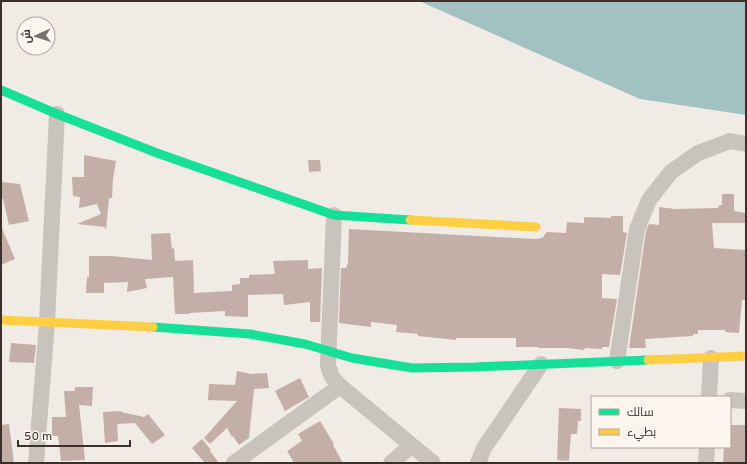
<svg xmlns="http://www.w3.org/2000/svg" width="747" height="464" viewBox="0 0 747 464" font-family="Overpass,Cairo,sans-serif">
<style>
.water{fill:#a1c2c1}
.building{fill:#c3afa7}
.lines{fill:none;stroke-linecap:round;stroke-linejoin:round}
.street{stroke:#c9c3be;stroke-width:16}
.fast{stroke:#16e098;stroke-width:9}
.slow{stroke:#ffcf43;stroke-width:9}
</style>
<rect width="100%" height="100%" fill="#f0ebe5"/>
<path class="water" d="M419,1H746V115L640,99Z"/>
<path class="building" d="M84,155L116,161L113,180L112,198H109L106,230L105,227L77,224L101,214L97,204L79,208L80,197L73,196L72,177H84Z
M308,160H320L321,171L309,172Z
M1,182L20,184L29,221L9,225L3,199H1Z
M722,194H734V211L746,213V223H712L714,248L746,250V300H742L739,333L725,332V330H698V334H693V336L645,339L646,348H629L646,231L649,224L659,225V207L675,209L718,208L719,205H722Z
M611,216H623V232L627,233L620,275L602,274V298L617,299L609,347H602V349L585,348L584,350L568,348H538V347H516V338H456V340L418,336V334L396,332L397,325L371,322V327L339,323L341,268H346L348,263L349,229L535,239L542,238L547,232L566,233L567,222L584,223V217L611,218Z
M1,226L15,259L1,265Z
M170,233L172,249L174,248L175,261L193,260L194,293L232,291V285L240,284V278H249V275L275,274L273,261L308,260V269L322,268L320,322H310V302L284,305L283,294L248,295V317L225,316V311L190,313V314H175L173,277L145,279L147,288L127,292L128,282L104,283V293H86L87,277H89V256H111L152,260L151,234Z
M11,343L36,345L34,363L9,362Z
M237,371L252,374L267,373L269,388L254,389L249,438L239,445L233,436L232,437L227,428L210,444L204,438L237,401L208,400L209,384L235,385Z
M300,378L309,397L285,411L275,391Z
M75,387H93L92,406L79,405L85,460L61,461L58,436H52V417H66L64,391H75Z
M559,408L581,409V421H578L577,434H571L569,461L557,460Z
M121,411V412L144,417L148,414L165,435L152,444L135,423L117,424L118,441L105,443L103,412Z
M320,421L334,444L333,445L343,463H294L287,451L302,441L298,434Z
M9,424L14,463H1V425Z
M730,425H746V463H723L724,447H730Z
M202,439L211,450L210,451L219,463H205L192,448Z"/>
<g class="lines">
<path class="street" d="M334,215L328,366L332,377L340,386L433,463
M617,361L637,229L649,200L671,172L698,153L730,141L746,144
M709,397L711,358
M730,400L746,401
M36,463L47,322L57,114
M234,463L340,386
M391,463L411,446
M478,463L484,448L541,364
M706,463L707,447"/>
<path class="fast" d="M1,90L57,114L157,153L334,215L410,220
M153,327L250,334L305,344L352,358L412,368L475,367L648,360"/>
<path class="slow" d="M410,220L536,227
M1,320L153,327
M648,360L746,356"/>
</g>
<rect width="747" height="464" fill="none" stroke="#3b302b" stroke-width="4"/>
<rect x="591" y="396" width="140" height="52" fill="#fbf5ee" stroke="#aea6a0"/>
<rect x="599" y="409" width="20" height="6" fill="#16e098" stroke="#aea6a0"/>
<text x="627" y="416" font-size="12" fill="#3b302b">سالك</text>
<rect x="599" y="429" width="20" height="6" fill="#ffcf43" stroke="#aea6a0"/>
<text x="627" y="436" font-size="12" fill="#3b302b">بطيء</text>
<g transform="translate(36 36) rotate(267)"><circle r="19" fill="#fbf5ee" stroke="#aea6a0"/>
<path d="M0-3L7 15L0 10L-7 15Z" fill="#7a716c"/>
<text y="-6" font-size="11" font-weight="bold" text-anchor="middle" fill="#3b302b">ش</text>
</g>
<path d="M18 440v6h112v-6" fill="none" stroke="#3b302b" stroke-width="2"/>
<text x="24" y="440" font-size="12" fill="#3b302b" stroke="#fbf5ee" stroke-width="3" paint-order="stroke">50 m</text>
</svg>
